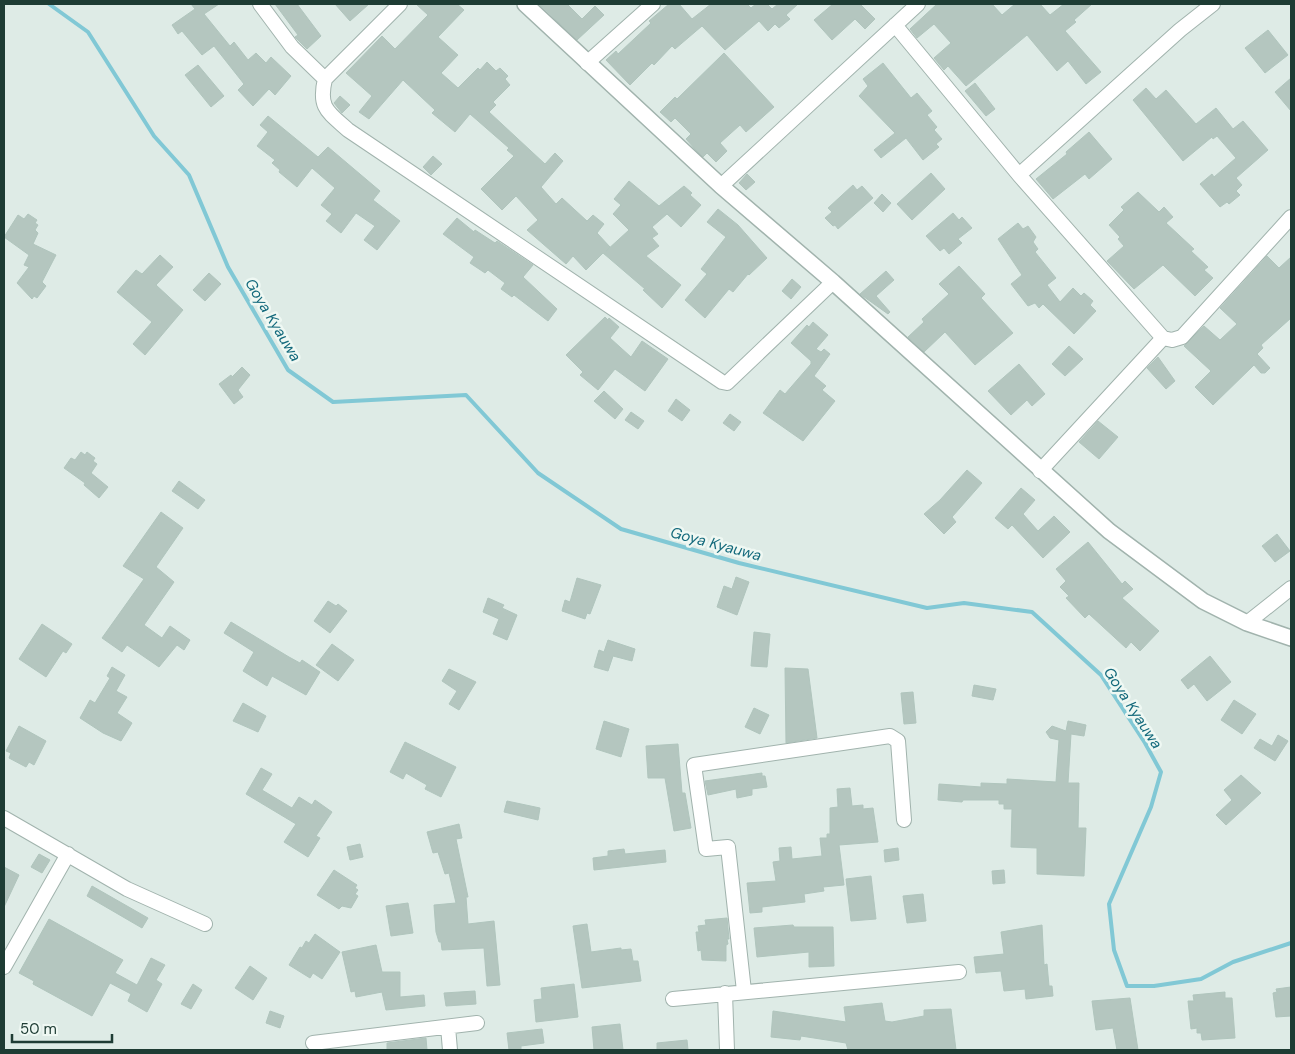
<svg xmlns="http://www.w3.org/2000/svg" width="1295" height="1054" viewBox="0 0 1295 1054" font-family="'DM Sans',sans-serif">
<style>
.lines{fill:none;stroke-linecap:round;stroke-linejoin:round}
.stream{stroke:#81c8d5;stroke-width:4}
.building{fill:#b4c6bf;stroke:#b0c5bd}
.minor-casing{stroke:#a1b3ad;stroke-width:16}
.tertiary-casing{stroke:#a1b3ad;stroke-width:18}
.minor{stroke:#fff;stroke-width:14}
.tertiary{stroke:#fff;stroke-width:15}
.labels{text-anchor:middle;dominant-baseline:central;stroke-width:5;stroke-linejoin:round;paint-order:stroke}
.water-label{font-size:15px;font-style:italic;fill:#146a7c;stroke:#eff8f3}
</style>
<rect width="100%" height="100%" fill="#deebe6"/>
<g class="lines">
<path class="stream" d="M49,4L88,32L154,136L189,175L228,267L288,370L333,402L466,395L538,473L621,529L739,563L927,608L964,603L1032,612L1101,675L1145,743L1161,772L1151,807L1109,904L1114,950L1127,986H1154L1201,979L1233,962L1291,943"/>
</g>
<path class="building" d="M191,4H219L204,14L230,46L234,42L248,60L256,53L266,63L271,57L291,76L275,95L269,89L253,106L238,90L244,84L214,46L202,55L182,31L178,34L172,25L195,9Z
M275,4H297L321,36L307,49L295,37L298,35Z
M335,4H369L350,21Z
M416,4H457L464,10L438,37L458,55L441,73L458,88L478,68L480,70L487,62L496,71L500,68L508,76L505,79L510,85L493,102L496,105L489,112L545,164L555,153L563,161L541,187L556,204L562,198L587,221L593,215L604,224L597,233L610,247L606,251L629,230L613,214L621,205L614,199L629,181L659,206L684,186L692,193L690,195L701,205L681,227L667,214L652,227L658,234L652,238L659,246L646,256L681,285L662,308L643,290L645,289L603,253L586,270L573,256L566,264L527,230L538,220L516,196L502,210L481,189L514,156L507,150L509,148L470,114L455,132L432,113L435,110L403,80L369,119L359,112L372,96L346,73L382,36L395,49L428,15Z
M539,4H567L582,19L595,6L604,15L577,40Z
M669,4H679L692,19L711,4H747L751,8L756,4H767L772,9L778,4H798L786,15L790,19L779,28L775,24L768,31L759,21L725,50L702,26L675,49L672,46L654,65L652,63L630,85L606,60L616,51L618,54L651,23L649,21Z
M833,4H860L875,19L865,29L855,19L832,40L814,20Z
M937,4H992L1002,15L1015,4H1040L1050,15L1064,4H1092L1074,20L1076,22L1065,31L1101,72L1086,84L1068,61L1057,71L1027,35L966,86L948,66L944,70L934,58L951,43L934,24L917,38L910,29Z
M1268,30L1288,55L1265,73L1245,48Z
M724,53L774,107L746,132L740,125L720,143L727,151L716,162L707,153L703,157L694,148L686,139L691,134L675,118L671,122L660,112L675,97L677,99Z
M883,63L911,98L917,93L932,111L927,115L937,127L934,130L942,139L936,144L939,147L923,160L906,138L881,158L874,150L895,133L859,96L868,86L863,79Z
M198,65L224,96L211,107L185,75Z
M1291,78V111L1275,92Z
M975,83L995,109L986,116L965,91Z
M1146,88L1156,99L1166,90L1196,124L1216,108L1233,129L1243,121L1268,150L1236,178L1242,185L1236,191L1240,195L1229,204L1227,202L1220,207L1200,184L1212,174L1214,177L1236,158L1217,136L1213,139L1212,137L1183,161L1133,100Z
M340,96L350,105L342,113L334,103Z
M268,116L318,157L328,147L380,191L373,200L400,221L377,250L364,240L375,226L356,213L341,233L326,221L332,214L321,205L335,188L312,168L297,187L279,172L280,170L272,163L275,160L257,146L268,132L260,125Z
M1089,132L1112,159L1089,179L1085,174L1053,199L1036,179L1067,154L1066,152Z
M433,156L442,164L431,175L423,167Z
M931,173L945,189L912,220L897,204Z
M747,174L755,182L746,190L739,183Z
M853,185L857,190L862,186L873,198L838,229L835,225L833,226L825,218L832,212L828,208Z
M1138,192L1159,212L1164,207L1173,217L1166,223L1194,249L1191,251L1208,267L1204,270L1213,278L1195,296L1163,265L1134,289L1107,261L1124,246L1118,239L1120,237L1109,225L1124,210L1121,207Z
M882,194L891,203L883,212L874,203Z
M718,209L738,225L767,258L749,275L748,274L733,292L729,289L705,318L685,300L707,274L701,269L726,237L707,222Z
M953,213L959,220L962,217L972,228L958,239L962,243L949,254L944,248L940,251L926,236Z
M28,214L37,220L35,223L38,225L35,230L38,233L33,244L56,255L42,282L46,286L37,298L34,296L32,299L17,283L29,267L24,265L29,255L4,237L18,215L24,219Z
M457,218L474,232L475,230L495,243L497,241L533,265L523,277L557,309L548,321L514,295L512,297L501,289L505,283L488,270L485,273L470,263L474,257L443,234Z
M1018,223L1023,229L1028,226L1036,237L1033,242L1038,249L1035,252L1056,278L1047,285L1060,302L1073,288L1081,296L1084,293L1093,301L1090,305L1096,311L1074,334L1043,304L1039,308L1035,303L1028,306L1011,284L1022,275L998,239Z
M160,255L173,267L156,285L183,310L145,355L133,344L152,322L117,292L136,270L142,274Z
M1267,256L1279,268L1291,257V318L1261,345L1263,348L1257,354L1270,368L1265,373H1261L1254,365L1213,405L1195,387L1211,371L1184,346L1204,326L1220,340L1237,324L1220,308Z
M959,266L985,294L981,298L1013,333L975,365L945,332L924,352L908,337L924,322L922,319L949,294L939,284Z
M886,271L894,280L876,296L890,312L888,314L860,294Z
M209,273L221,284L205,301L193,290Z
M792,279L801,287L791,299L782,291Z
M605,317L608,320L609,318L619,327L610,338L631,357L642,341L668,359L645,391L615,369L598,390L580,375L583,372L566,355Z
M813,322L828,335L816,349L821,352L824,349L830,354L814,376L826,386L822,390L835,401L803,441L763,413L780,390L785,394L811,364V361L791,343L807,325L809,327Z
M1069,346L1083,359L1065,376L1052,364Z
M1158,357L1175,381L1166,389L1147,368Z
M1019,364L1045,394L1032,406L1027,400L1011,415L988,391Z
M242,367L250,375L238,390L243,397L234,404L219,384L231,375L232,377Z
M604,391L623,409L615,419L594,401Z
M676,399L690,410L682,421L668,411Z
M631,412L644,421L638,429L625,420Z
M730,414L741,422L734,431L723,423Z
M1098,421L1118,437L1099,459L1079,442Z
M81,452L85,455L87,452L95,458L93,461L97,464L91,473L108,487L99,498L84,485L85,483L64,468L71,458L75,460Z
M967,470L982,483L952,517L956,522L944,534L924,514L940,500Z
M179,481L205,500L198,509L172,491Z
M1021,488L1035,500L1023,514L1038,531L1054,516L1070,532L1043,558L1012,525L1008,529L995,518Z
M161,512L183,528L156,567L174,582L144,625L162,638L170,626L190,640L184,650L177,645L159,667L127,645L122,652L102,638L144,579L123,566Z
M1277,534L1290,551L1275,562L1262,546Z
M1088,542L1122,584L1125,581L1133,589L1122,598L1159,631L1140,651L1131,642L1126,648L1089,614L1085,618L1066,598L1069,596L1060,587L1066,581L1056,569Z
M736,577L749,582L737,615L717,607L724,586L732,589Z
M577,578L601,585L590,614L587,613L585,619L562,611L565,600L570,602Z
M488,598L504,605L502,608L517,615L507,640L493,634L499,619L483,612Z
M328,601L336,606L338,604L347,611L330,633L314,621Z
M231,622L289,657L300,663L302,660L320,672L306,695L272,676L267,686L243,671L254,652L224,633Z
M42,624L72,644L66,653L63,651L46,677L19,659Z
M754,632L770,634L767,667L751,666Z
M608,640L635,649L632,661L613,656L608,671L594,667L599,650L604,652Z
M332,644L354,660L338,681L316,665Z
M1210,656L1231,682L1207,701L1194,684L1188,689L1181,680Z
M112,667L125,675L116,691L127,697L117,713L132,723L121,741L103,733L80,718L90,700L95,703L110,678L107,676Z
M785,668L808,669L817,738L786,743Z
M449,669L476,682L459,710L449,704L457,691L442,681Z
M974,685L996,689L993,700L972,696Z
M913,692L916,723L904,724L901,693Z
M1234,700L1256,714L1242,734L1221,720Z
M243,703L266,716L258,732L233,721Z
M754,708L769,715L760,734L745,727Z
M604,721L629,729L621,757L596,749Z
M1068,721L1086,725L1084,736L1071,734L1068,783H1079L1078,828H1086L1084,876L1037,874V848L1011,847L1012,809H1004V804H999V800H963L962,802L938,800L939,784L981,787V783L1007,784V779L1056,782L1059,740L1050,738L1046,732L1052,726L1066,731Z
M19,726L46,741L34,765L29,762L26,767L9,758L11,753L6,751Z
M1278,735L1288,741L1275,761L1254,748L1260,739L1272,746Z
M405,742L456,767L441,797L425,789L427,785L406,773L403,779L390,772Z
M678,744L682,793H685L691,828L674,831L665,778H648L646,746Z
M261,768L272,774L262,790L292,808L299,797L312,805L315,800L332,812L316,836L320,838L308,857L284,842L296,824L246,794Z
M762,773V776H765L767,787L752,789V795L737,798L736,789L708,795L705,781Z
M1241,775L1261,793L1226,825L1216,815L1232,800L1224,790Z
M850,788L852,806L863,805V809L873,808L878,842L839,845L844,885L823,887L824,891L804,894L805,902L762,907V912L750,913L747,883L776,881L773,862L780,861L779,848L791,847L792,859L822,856L820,838H827V834H830V808L838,807L837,789Z
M507,801L540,808L538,820L504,812Z
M459,824L462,838L456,839L468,897H466L468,924L494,921L500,985L487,986L484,948L442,950L441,942H439L436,932L434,905L456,903L449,873L445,874L438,852L433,853L427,832Z
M360,844L363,857L350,860L347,847Z
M898,848L899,860L885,862L884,850Z
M624,849L625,854L665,850L666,862L594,870L593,858L608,856V851Z
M39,854L50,860L42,873L31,867Z
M4,867L19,875L4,907Z
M334,870L357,885L355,888L358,890L355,894L358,896L351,908L342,906L339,909L317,895Z
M1004,870L1005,883L993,884L992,871Z
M871,876L876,919L851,921L846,879Z
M92,886L148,918L142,928L87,896Z
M923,894L926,921L907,923L903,896Z
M408,903L413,933L391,936L386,906Z
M727,918L729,939H727L728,944L726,945V961L702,960L701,950L698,951L696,932H699L698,926L706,925L705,920Z
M49,919L123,960L115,973L137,985L151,958L165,965L156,980L162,984L147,1012L128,1001L131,994L110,983L92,1016L33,984L34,981L19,973Z
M587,924L591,952L621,948V950L631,949L633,961H638L641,981L582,988L573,926Z
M793,925L794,927H833L834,966L809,967V952L757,957L754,928Z
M1042,925L1044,965L1047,964L1049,986H1052L1053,996L1026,999L1025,989L1004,991L1001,971L976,973L974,957L1004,954L1001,932Z
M315,934L340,952L322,979L313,973L310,978L289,965L300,947L302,948L306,941L309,943Z
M376,945L382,972H400V997L424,995L425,1006L386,1010L382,992L356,997L355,991L351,992L342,952Z
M250,966L267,978L253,1000L235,988Z
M193,984L202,990L191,1009L181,1004Z
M574,984L578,1017L536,1022L534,1000L542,999L541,988Z
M1291,987V1016L1276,1017L1273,993L1277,992L1276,989Z
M475,991L476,1004L446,1006L444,993Z
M1225,992V998H1232L1235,1038L1202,1040L1201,1033H1197V1028L1191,1029L1188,1001H1194L1193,995Z
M1130,998L1138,1050H1117L1113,1028L1096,1030L1092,1001Z
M882,1003L885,1021L892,1022L924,1016V1010L951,1009L956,1050H848L846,1043L801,1036L800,1040L771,1037L773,1011L846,1022L844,1007Z
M270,1011L284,1016L280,1028L266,1023Z
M620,1024L623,1050H594L592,1027Z
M542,1029L544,1043L521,1046V1050H509L507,1033Z
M426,1038L427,1050H387V1043Z
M687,1040L688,1050H657V1043Z"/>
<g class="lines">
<g class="minor-casing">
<path id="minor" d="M260,4L292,47L325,79
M400,4L325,79C318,108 328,112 348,130L722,382L727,383L833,282
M895,25L1019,175L1163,338L1172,340L1182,337L1291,217
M587,63L653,4
M1019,175L1180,30L1213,4
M721,186L918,4
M1040,471L1163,338
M1247,623L1291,588
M4,818L127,889L205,924
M4,967L68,854
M744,991L728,847L706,849L694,765L890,736L898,741L904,820
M725,993L727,1050
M673,999L959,972
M448,1027L450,1050
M313,1043L477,1023"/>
</g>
<g class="tertiary-casing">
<path id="tertiary" d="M525,4L721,186L833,282L1109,531L1203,601L1247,623L1291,638"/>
</g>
<use href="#minor" class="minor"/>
<use href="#tertiary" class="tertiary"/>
</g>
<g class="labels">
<g class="water-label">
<text transform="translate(273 320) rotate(59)">Goya Kyauwa</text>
<text transform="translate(716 544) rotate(15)">Goya Kyauwa</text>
<text transform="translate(1133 708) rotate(57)">Goya Kyauwa</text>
</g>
</g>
<rect width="1295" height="1054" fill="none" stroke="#1e3c34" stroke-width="10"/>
<path d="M12 1034v8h100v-8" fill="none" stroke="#1e3c34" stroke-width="2.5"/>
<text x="20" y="1034" font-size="15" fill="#1e3c34" stroke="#eff8f3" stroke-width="4" paint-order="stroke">50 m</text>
</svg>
